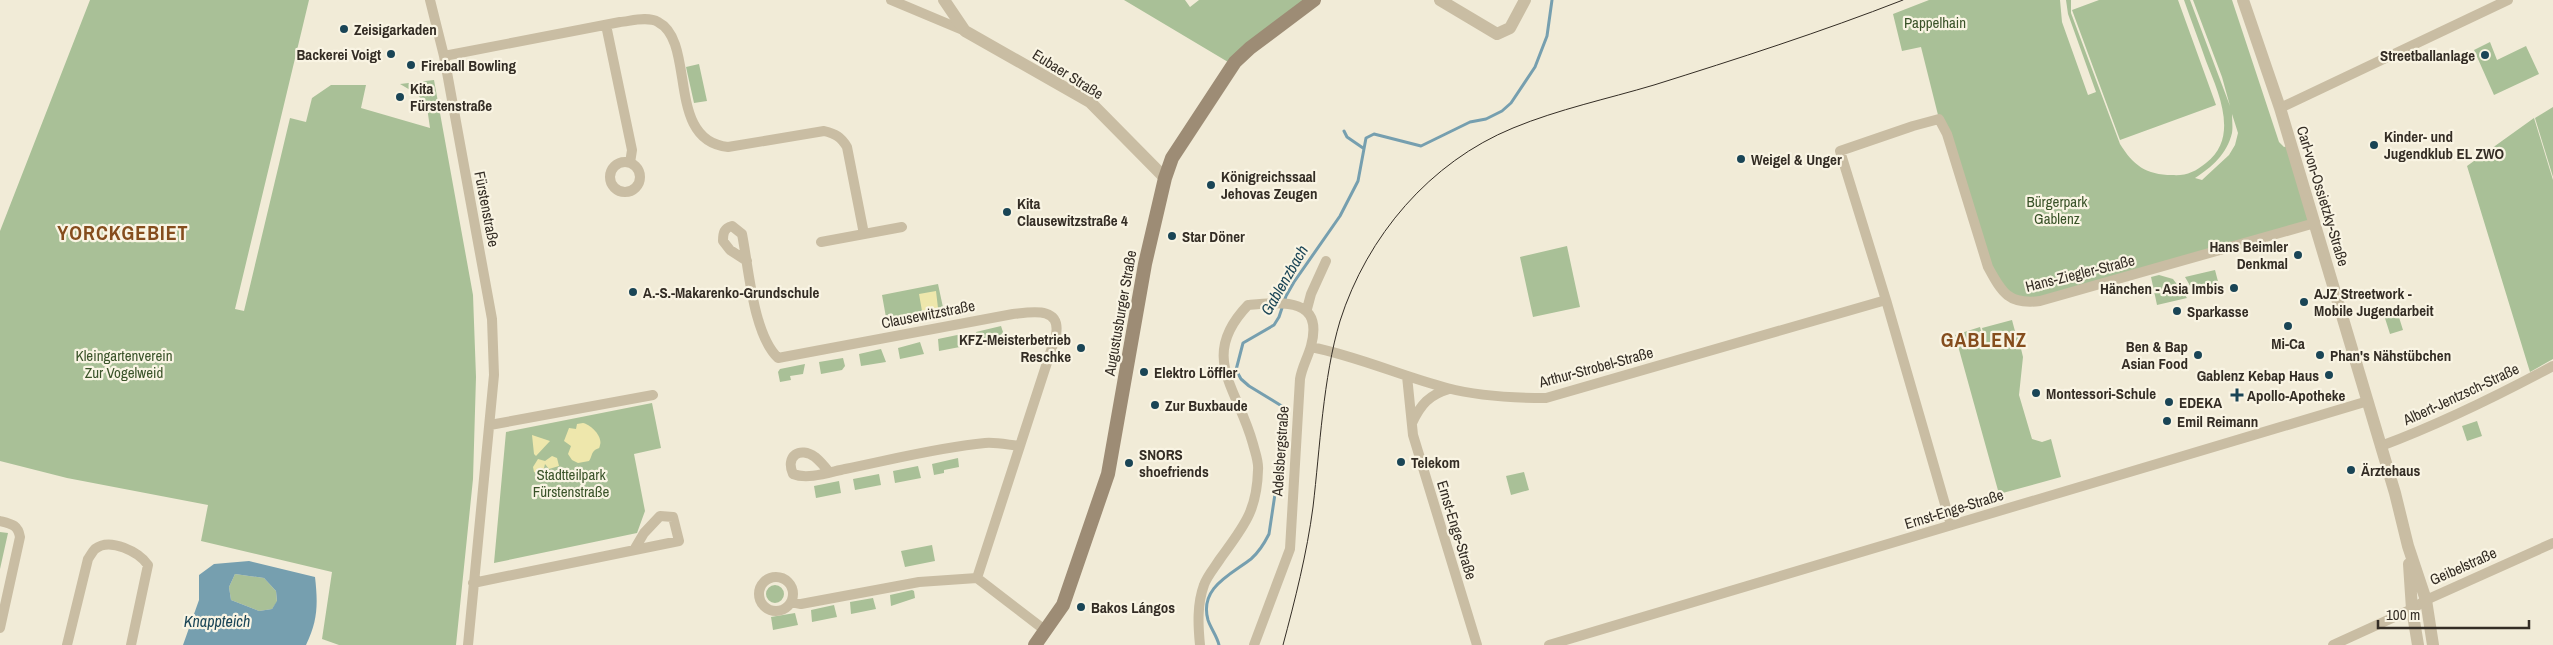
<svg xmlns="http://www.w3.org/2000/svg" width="2553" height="645" viewBox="0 0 2553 645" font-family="'Archivo Narrow',sans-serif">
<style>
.green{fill:#a9c097;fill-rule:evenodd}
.sand{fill:#eee7ac}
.water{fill:#769faf;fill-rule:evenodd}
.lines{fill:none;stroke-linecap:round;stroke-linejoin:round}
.stream{stroke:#769faf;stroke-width:3}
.minor{stroke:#c9bda3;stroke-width:10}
.tertiary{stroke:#c9bda3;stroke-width:12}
.secondary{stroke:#9d8c75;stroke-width:14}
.tram{stroke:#342d25;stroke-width:1}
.poi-dot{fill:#1a4556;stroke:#f9f4e3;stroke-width:2}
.labels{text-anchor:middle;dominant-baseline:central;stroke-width:4.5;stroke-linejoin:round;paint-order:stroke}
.park-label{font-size:15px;fill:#3a5329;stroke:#f9f4e3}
.poi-label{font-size:15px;font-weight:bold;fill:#342d25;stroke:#f9f4e3;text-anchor:start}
.street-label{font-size:15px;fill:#342d25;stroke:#f9f4e3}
.water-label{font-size:16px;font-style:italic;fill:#1a4556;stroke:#f9f4e3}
.district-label{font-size:20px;font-weight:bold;letter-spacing:1px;fill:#854d1d;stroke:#f9f4e3}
</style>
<rect width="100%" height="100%" fill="#f1ebd7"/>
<path class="green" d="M90,0H309L235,309L244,311L290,118L306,122L312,98L331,85H366L361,108L430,128L427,107L417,94L400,84L434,80L473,295L476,377L473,479L456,645H339L322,639L332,572L201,541L208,505L67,478L0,461V231Z
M1124,0H1185L1190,7L1199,0H1310L1228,62Z
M1929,0H2060L2062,22L2088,95L2096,92L2068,14L2066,0H2071V13L2120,144C2133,165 2146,175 2172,175C2186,176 2195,172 2206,163C2240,137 2218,92 2206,61C2199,41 2191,20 2184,0H2190L2230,106L2222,77L2193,0H2232L2279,142L2284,147L2291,145L2315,223L2021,303L1997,283L1939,119L1921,47L1902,51L1893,14ZM2232,114L2238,133L2235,145L2229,155L2202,180L2195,178C2212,167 2227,154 2232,133C2233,127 2232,120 2232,114Z
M2099,0H2178L2216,105L2120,140L2072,10Z
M2490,42L2497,60L2526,46L2539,74L2494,95L2474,50Z
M699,64L707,101L694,103L686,67Z
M2553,107V177L2535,118Z
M2534,118L2553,180V359L2530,372L2467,166Z
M1567,246L1580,307L1533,317L1520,257Z
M2215,270L2220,289L2196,296L2185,277Z
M2159,275L2173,279L2187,298L2157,305L2151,277Z
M938,284L944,312L887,323L882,295Z
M2397,311L2403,330L2390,334L2384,315Z
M2012,320L2016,335L1986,343L1982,328Z
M1001,326L1003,332L1000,336L987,338V342L979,344L976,332Z
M1980,327L1985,345L2018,336L2023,357L2019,395L2032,439L2042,442L2051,439L2061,477L1999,494L1955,335Z
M962,334L965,346L939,351L938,339Z
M920,342L924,354L900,359L898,348Z
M881,349L886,362L861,366L859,354Z
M843,358L845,366L842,370L821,374L819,362Z
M805,364L803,374L790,376L791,380L780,382L778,372L780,369Z
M652,403L661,448L634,454L645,511L637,533L494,563L506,432Z
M2477,421L2482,436L2467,441L2462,426Z
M958,458L959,467L944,470V473L934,475L932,464Z
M918,466L921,478L895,483L893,471Z
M1524,472L1529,490L1511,495L1506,476Z
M879,474L881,485L855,490L853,479Z
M839,481L841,493L816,498L814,486Z
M0,532L8,533L0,569Z
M932,545L935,561L905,567L901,551Z
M235,574L264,578L276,591L277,602L272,609L259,611L231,600L229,587Z
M766 594a9 9 0 1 1 18 0a9 9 0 1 1-18 0Z
M912,590L914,591L915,598L891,606L890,595Z
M873,598L876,609L851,614L850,602Z
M834,605L837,617L812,622L811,610Z
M795,613L798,625L773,630L771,617Z"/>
<path class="sand" d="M936,291L938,308L922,311L919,294Z
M583,423C590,424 603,436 600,445C599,450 599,447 595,450C591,453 592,457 589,461L578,463L572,460L568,454L571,446L564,441L569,428L576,429L577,424Z
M532,435L550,441L536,456L534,454Z
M552,456L557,458L559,466L549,469L545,464L543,472L539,474L534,472L533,467L538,459L545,461Z"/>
<path class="water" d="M249,561L315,577C318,603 318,621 306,645H183L199,600V575L214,564ZM235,574L264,578L276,591L277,601L272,609L259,611L231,600L229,587Z"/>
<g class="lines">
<path class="stream" d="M1344,131L1347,137L1363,148
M1219,645C1217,636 1211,629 1208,620C1199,588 1230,575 1251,559C1259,552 1264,544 1269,534L1287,414L1285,408L1249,386L1241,379L1236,370L1243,343L1274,325L1279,317L1286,296L1294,282L1340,216L1358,181L1366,138L1374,134L1421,146L1470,122L1486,119L1502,111L1511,103L1535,67L1547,36L1552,0"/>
<path class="minor" d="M430,0L444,56L492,319L494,375L468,645
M891,0L965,31
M606,25L632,150L630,163
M444,56L620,22C631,21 648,16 658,22C697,42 665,141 728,147L824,131C836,134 841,137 847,147L864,234
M2280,108L2508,0
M610 177a15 15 0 1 1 30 0a15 15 0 1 1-30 0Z
M821,242L902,227
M747,261L730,250L723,241C723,233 724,228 732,226L742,234C749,269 753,334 778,358L1013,314C1032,312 1061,306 1056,335L977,578
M1886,300L1951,525
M1307,309L1311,294L1326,261
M1311,347C1357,356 1401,376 1447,388C1478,396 1514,398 1546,398L1886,300L1840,151L1913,126L1939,119L1947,134L1988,267C2002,293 2009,305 2040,301L2315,223
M1407,376L1413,435L1477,645
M1412,423C1421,404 1429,395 1449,389
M490,425L653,395
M2381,446C2440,424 2497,396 2553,366
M829,472C825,467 820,461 815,457C800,446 785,456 793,474C808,480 830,472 845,469C890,460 940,447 985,443C996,442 1009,445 1020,446
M0,521C12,524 18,525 20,537L0,628
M759 594a17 17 0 1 1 34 0a17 17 0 1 1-34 0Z
M473,583L679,541L673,517L660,516L644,533L634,550
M791,602L801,604L919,582L977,578L1046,631
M67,645L88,559C90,556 93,551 95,549C110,537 139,552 148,565L131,645
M1200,645C1198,625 1197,604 1204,585C1207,576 1215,567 1220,559C1243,527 1257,512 1258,470C1259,462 1255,452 1253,444C1238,388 1198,357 1248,305C1282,302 1324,297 1311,346C1308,357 1302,367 1300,379L1290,549L1254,645
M1549,645L2368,401
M2333,645L2412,609L2426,600L2553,543"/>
<path class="tertiary" d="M944,0L965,31L1090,102L1165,178
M1440,0L1497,34L1510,28L1525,0
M2243,0L2280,108L2395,493L2408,546L2426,600L2433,645
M2409,564L2412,609L2418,645"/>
<path class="secondary" d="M1035,645L1063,605L1108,474L1145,264L1165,178L1172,158L1235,62L1250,48L1314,0"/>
<path class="tram" d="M1283,645C1295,600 1307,553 1313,507C1320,448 1323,378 1340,321C1367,236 1430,162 1513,128C1559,109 1607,99 1654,85C1737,59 1821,32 1903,0"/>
</g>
<g class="poi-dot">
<circle cx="344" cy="29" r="5"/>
<circle cx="391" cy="54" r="5"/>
<circle cx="2485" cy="55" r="5"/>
<circle cx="411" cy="65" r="5"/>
<circle cx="400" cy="97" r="5"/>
<circle cx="2374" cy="145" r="5"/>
<circle cx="1741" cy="159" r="5"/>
<circle cx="1211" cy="185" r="5"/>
<circle cx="1007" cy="212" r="5"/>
<circle cx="1172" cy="236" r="5"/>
<circle cx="2298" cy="255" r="5"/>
<circle cx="2234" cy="288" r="5"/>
<circle cx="633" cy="292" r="5"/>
<circle cx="2304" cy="302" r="5"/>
<circle cx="2177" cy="311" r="5"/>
<circle cx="2288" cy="326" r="5"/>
<circle cx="1081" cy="348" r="5"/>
<circle cx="2198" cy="355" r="5"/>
<circle cx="2320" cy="355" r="5"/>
<circle cx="1144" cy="372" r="5"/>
<circle cx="2329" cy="375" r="5"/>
<circle cx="2036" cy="393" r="5"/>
<path d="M2234.5 387.5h5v5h5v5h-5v5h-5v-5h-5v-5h5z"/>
<circle cx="2169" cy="402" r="5"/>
<circle cx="1155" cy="405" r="5"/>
<circle cx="2167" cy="421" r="5"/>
<circle cx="1401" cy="462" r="5"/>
<circle cx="1129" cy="463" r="5"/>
<circle cx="2351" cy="470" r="5"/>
<circle cx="1081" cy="607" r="5"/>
</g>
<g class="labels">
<g class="park-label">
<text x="1935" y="22">Pappelhain</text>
<text x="2057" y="201">Bürgerpark<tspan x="2057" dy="17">Gablenz</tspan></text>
<text x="124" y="355">Kleingartenverein<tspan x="124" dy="17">Zur Vogelweid</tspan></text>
<text x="571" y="474">Stadtteilpark<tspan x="571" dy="17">Fürstenstraße</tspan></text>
</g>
<g class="poi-label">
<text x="354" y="29">Zeisigarkaden</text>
<text x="381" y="54" text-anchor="end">Backerei Voigt</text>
<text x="2475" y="55" text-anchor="end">Streetballanlage</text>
<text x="421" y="65">Fireball Bowling</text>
<text x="410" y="88">Kita<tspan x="410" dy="17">Fürstenstraße</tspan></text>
<text x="2384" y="136">Kinder- und<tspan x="2384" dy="17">Jugendklub EL ZWO</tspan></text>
<text x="1751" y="159">Weigel &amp; Unger</text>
<text x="1221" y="176">Königreichssaal<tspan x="1221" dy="17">Jehovas Zeugen</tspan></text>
<text x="1017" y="203">Kita<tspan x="1017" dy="17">Clausewitzstraße 4</tspan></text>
<text x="1182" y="236">Star Döner</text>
<text x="2288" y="246" text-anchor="end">Hans Beimler<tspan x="2288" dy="17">Denkmal</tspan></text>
<text x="2224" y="288" text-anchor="end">Hänchen - Asia Imbis</text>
<text x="643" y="292">A.-S.-Makarenko-Grundschule</text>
<text x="2314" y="293">AJZ Streetwork -<tspan x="2314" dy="17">Mobile Jugendarbeit</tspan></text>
<text x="2187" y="311">Sparkasse</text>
<text x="1071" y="339" text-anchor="end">KFZ-Meisterbetrieb<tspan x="1071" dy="17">Reschke</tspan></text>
<text x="2288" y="343" text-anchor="middle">Mi-Ca</text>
<text x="2188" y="346" text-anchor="end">Ben &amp; Bap<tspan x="2188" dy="17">Asian Food</tspan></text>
<text x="2330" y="355">Phan's Nähstübchen</text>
<text x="1154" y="372">Elektro Löffler</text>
<text x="2319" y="375" text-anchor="end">Gablenz Kebap Haus</text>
<text x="2046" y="393">Montessori-Schule</text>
<text x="2247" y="395">Apollo-Apotheke</text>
<text x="2179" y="402">EDEKA</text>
<text x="1165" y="405">Zur Buxbaude</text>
<text x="2177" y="421">Emil Reimann</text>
<text x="1139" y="454">SNORS<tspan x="1139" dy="17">shoefriends</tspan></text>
<text x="1411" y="462">Telekom</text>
<text x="2361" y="470">Ärztehaus</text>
<text x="1091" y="607">Bakos Lángos</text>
</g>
<g class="street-label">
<text transform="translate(1068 74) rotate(32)">Eubaer Straße</text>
<text transform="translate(2323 196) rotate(73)">Carl-von-Ossietzky-Straße</text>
<text transform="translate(487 209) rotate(79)">Fürstenstraße</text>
<text transform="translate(2080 273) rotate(-14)">Hans-Ziegler-Straße</text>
<text transform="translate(1120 313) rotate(-80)">Augustusburger Straße</text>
<text transform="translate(928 314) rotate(-11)">Clausewitzstraße</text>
<text transform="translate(1596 367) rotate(-15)">Arthur-Strobel-Straße</text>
<text transform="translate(2461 394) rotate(-25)">Albert-Jentzsch-Straße</text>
<text transform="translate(1280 451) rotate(-86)">Adelsbergstraße</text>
<text transform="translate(1954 509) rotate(-17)">Ernst-Enge-Straße</text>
<text transform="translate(1457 530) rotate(73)">Ernst-Enge-Straße</text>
<text transform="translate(2463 566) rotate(-24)">Geibelstraße</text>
</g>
<g class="water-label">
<text transform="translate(1284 280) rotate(-60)">Gablenzbach</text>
<text x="217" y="621">Knappteich</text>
</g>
<g class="district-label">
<text x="123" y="232">YORCKGEBIET</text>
<text x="1984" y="339">GABLENZ</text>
</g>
</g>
<path d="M2378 620v8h151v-8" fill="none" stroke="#342d25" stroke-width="2.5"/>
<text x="2386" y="620" font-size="15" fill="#342d25" stroke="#f9f4e3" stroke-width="4" paint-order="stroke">100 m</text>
</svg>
